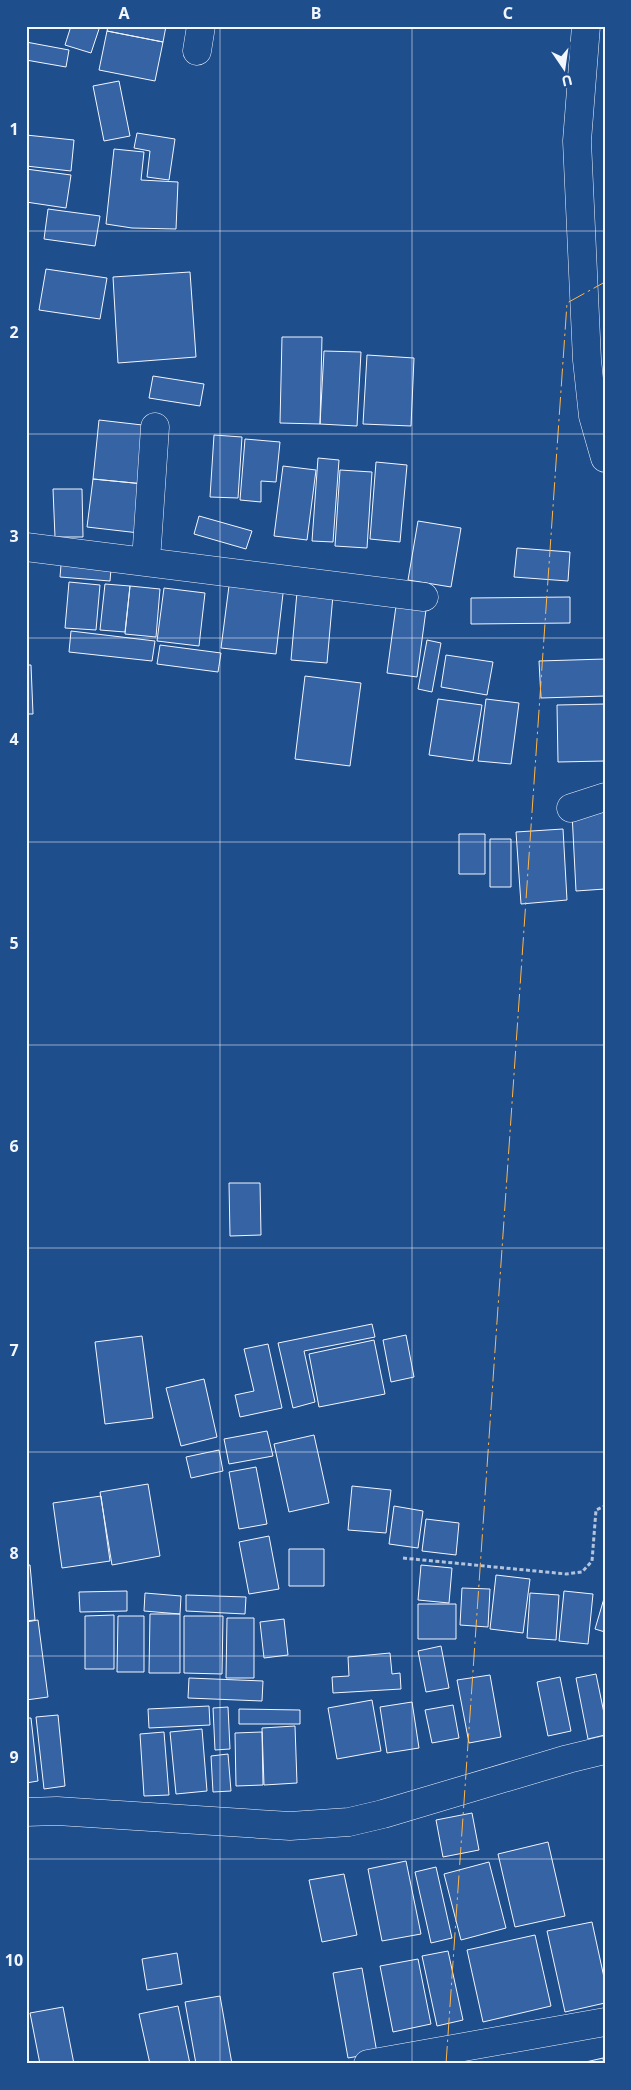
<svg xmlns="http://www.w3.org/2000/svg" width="631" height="2090" viewBox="0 0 631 2090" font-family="'Noto Sans',sans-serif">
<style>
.building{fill:#3563a3;stroke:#f2f6ff}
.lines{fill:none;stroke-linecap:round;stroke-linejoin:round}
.street-casing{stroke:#f2f6ff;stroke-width:29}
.path{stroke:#b3c4dc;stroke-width:3;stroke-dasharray:4 2.5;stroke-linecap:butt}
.street{stroke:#1f4e8c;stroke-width:28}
.power{stroke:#ffb74d;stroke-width:1;stroke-dasharray:18 4 2.5 4;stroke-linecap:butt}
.grid{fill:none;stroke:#f2f6ff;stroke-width:1;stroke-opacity:0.55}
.neatline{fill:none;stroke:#f2f6ff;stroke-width:2}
.grid-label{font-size:16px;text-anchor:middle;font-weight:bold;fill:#f2f6ff}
</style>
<rect width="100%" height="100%" fill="#1f4e8c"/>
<path class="building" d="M71,26H100L91,53L65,45Z
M108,26H166L163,42L107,31Z
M107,31L163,42L155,81L99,70Z
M26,42L69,50L66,67L26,60Z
M119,81L130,136L104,141L93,86Z
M137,133L175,139L169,180L147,177L150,151L134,148Z
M26,135L74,140L71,171L26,166Z
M114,149L144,152L141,180L178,182L176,229L132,228L106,224Z
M26,169L71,175L66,208L26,202Z
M48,209L100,216L95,246L44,239Z
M46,269L107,278L100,319L39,310Z
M190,272L196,357L118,363L113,277Z
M282,337H322L320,424L280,423Z
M324,351L361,352L357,426L320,424Z
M367,355L414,358L411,426L363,424Z
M153,376L204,384L200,406L149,398Z
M99,420L151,426L144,484L93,479Z
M214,435L242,437L238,498L210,497Z
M245,439L280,442L276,482L261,481V502L240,500Z
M318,458L339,460L333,542L312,541Z
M376,462L407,465L400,542L370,539Z
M283,466L316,470L307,540L274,536Z
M340,470L372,472L367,548L335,546Z
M93,479L144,484L139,533L87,527Z
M53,489H82L83,537H55Z
M199,516L252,531L246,549L194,534Z
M418,521L461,528L451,587L408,580Z
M517,548L570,552L568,581L514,577Z
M62,553L112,557L110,581L60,577Z
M230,578L284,585L276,654L221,648Z
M69,582L100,585L96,630L65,628Z
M105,584L130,586L125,632L100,630Z
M130,586L160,589L156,637L125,634Z
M164,588L205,593L199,646L157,641Z
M297,592L333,595L327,663L291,660Z
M570,597V623L471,624V598Z
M396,606L426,610L417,677L387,673Z
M71,631L155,641L152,661L69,652Z
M427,640L441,643L432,692L418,689Z
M160,645L221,653L218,672L157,664Z
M446,655L493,662L487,695L441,687Z
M605,659V696L541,698L539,661Z
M26,665H31L33,714H26Z
M305,676L361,683L350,766L295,759Z
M438,699L482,705L473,761L429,755Z
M486,699L519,703L511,764L478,761Z
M605,704V761L558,762L557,705Z
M605,811V889L576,891L572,813Z
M563,829L567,900L521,904L516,832Z
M459,834H485V874H459Z
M490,839H511V887H490Z
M229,1183H260L261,1235L230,1236Z
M372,1324L375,1337L304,1351L315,1402L293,1408L278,1343Z
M406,1335L414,1377L391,1382L383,1340Z
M142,1336L153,1418L105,1424L95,1342Z
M374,1340L385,1394L319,1407L309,1354Z
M268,1344L282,1408L240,1417L235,1395L254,1391L244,1349Z
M204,1379L217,1437L181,1446L166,1388Z
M267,1431L273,1456L229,1464L224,1439Z
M314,1435L329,1503L289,1512L274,1444Z
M219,1450L223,1471L191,1478L186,1457Z
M256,1467L267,1524L239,1529L229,1472Z
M148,1484L160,1556L112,1565L100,1492Z
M352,1486L391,1490L386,1533L348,1530Z
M101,1496L110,1561L62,1568L53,1503Z
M394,1506L423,1511L418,1548L389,1544Z
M426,1519L459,1523L456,1555L422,1551Z
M269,1536L279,1589L249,1594L239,1542Z
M289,1549H324V1586H289Z
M26,1565H30L35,1620L26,1621Z
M421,1565L452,1568L449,1603L418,1600Z
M496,1575L530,1579L523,1633L490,1629Z
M462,1588L490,1589L488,1627L460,1625Z
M127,1591V1611L80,1612L79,1592Z
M564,1591L593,1594L588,1644L559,1641Z
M145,1593L181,1596L180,1614L144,1611Z
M530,1593L559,1595L556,1640L527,1638Z
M186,1595L246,1597L245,1614L186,1611Z
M605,1595V1632L595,1629Z
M418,1604H456V1639H418Z
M150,1614H180V1673H149Z
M114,1615V1669H85V1616Z
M118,1616H144V1672H117Z
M184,1616H223L222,1674L184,1673Z
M227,1618H254V1678H226Z
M284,1619L288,1655L264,1658L260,1622Z
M38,1620L48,1697L26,1700V1622Z
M441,1646L449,1688L426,1692L418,1651Z
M390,1653L392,1674L400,1673L401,1689L333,1693L332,1677L349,1676L348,1657Z
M596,1674L605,1718V1735L588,1739L576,1678Z
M490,1675L501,1737L469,1743L457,1680Z
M560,1677L571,1731L548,1736L537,1682Z
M189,1678L263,1681L262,1701L188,1698Z
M372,1700L381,1751L337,1759L328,1708Z
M412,1702L419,1748L387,1753L380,1707Z
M453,1705L459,1738L432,1743L425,1710Z
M209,1706L210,1725L149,1728L148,1709Z
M228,1707L230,1749L215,1750L213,1708Z
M239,1709L300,1710V1724H239Z
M58,1715L65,1786L44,1789L36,1717Z
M26,1718H31L38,1781L26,1783Z
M295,1726L297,1783L264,1785L262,1728Z
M202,1729L207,1791L176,1794L170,1732Z
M164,1732L169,1795L144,1796L140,1734Z
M262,1732L263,1785L236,1786L235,1733Z
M228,1754L231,1791L213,1792L211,1756Z
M472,1813L479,1850L443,1857L436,1820Z
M548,1842L565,1916L515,1927L498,1854Z
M406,1861L421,1934L382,1941L368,1869Z
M489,1862L506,1928L461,1940L444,1874Z
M436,1867L452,1938L431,1943L415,1872Z
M344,1874L357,1935L322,1942L309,1880Z
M592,1922L605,1982V2003L565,2012L547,1931Z
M535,1935L551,2006L483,2022L467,1950Z
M448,1951L463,2020L437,2026L422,1956Z
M177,1953L182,1984L147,1990L142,1959Z
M418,1959L431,2024L393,2032L380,1966Z
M362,1968L377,2053L348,2058L333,1973Z
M220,1996L232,2064H196L185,2002Z
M178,2006L190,2064H150L139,2014Z
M63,2007L74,2064H40L30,2013Z
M603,2058L604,2064H577Z"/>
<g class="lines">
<g class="street-casing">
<path id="street" d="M586,26L577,141L587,360L593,416L605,458
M197,51L201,26
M26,547L424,597
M146,561L155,427
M571,808L605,797
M26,1812L57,1811L290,1826L349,1822L383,1814L568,1759L605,1750
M368,2064L605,2022"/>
</g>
<path class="path" d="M403,1558L566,1574L582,1572L592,1561L596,1510L605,1506"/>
<use href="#street" class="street"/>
<path class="power" d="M446,2064L567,303L605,282"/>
</g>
<path class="grid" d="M220,26V2064M412,26V2064M26,231H605M26,434H605M26,638H605M26,842H605M26,1045H605M26,1248H605M26,1452H605M26,1656H605M26,1859H605"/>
<rect width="631" height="2090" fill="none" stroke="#1f4e8c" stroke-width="55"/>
<g transform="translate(564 68) rotate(167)" stroke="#1f4e8c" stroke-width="4" paint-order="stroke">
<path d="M0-4L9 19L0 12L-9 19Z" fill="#f2f6ff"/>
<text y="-8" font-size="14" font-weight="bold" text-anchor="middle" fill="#f2f6ff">U</text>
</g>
<rect x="28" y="28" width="576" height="2034" class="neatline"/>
<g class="grid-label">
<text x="124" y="19">A</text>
<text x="316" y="19">B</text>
<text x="508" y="19">C</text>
<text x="14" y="135">1</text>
<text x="14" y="338">2</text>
<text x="14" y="542">3</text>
<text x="14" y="745">4</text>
<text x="14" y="949">5</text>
<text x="14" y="1152">6</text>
<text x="14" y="1356">7</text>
<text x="14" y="1559">8</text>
<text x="14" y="1763">9</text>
<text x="14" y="1966">10</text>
</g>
</svg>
